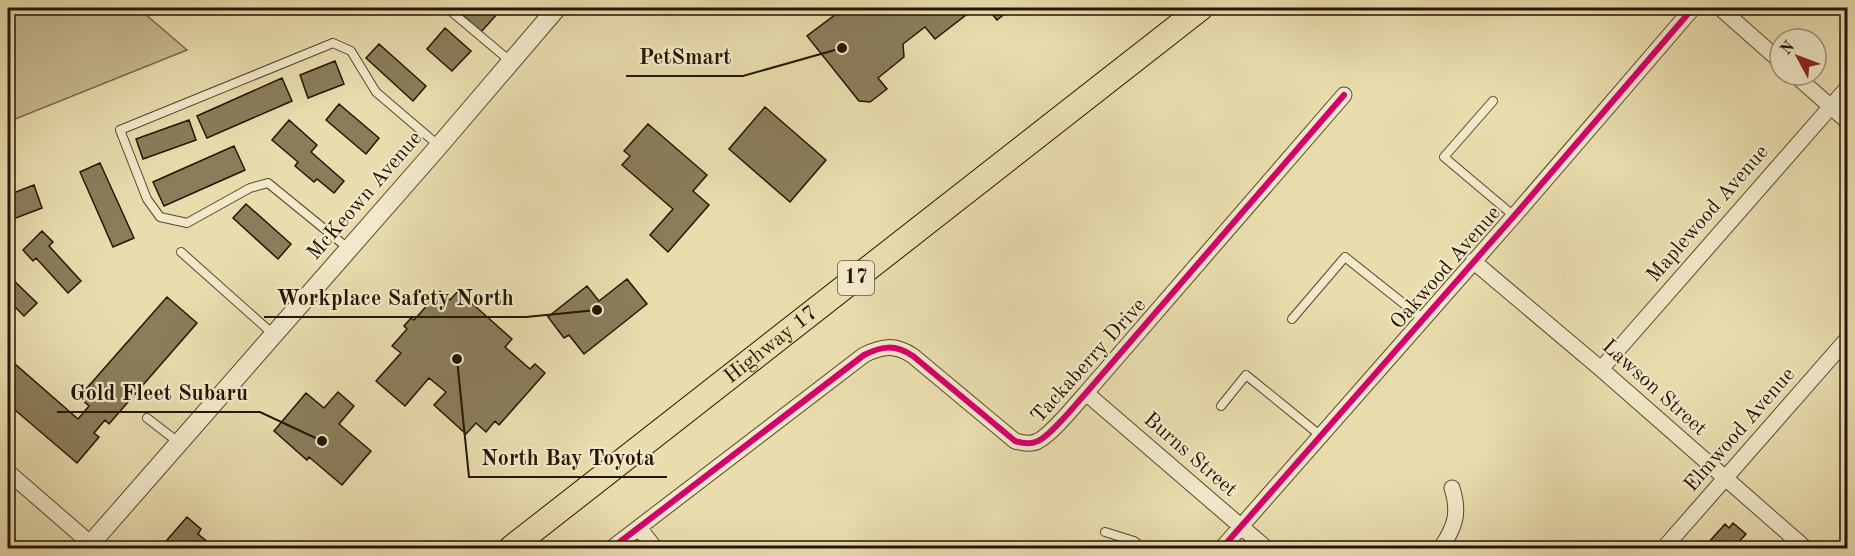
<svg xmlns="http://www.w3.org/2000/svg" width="1855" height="556" viewBox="0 0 1855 556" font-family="'Old Standard TT',serif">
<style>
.green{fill:#c8bb91;stroke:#776849;stroke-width:1.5}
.building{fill:#8b7d5b;stroke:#261401;stroke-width:1.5}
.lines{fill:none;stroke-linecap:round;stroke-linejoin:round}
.service-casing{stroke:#57462c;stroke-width:10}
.minor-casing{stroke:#57462c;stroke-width:17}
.tertiary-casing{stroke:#57462c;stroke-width:20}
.trunk-casing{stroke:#261401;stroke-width:26}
.service{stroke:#f1e9ca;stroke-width:8}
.minor{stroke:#f1e9ca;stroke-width:15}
.tertiary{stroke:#f1e9ca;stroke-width:18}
.trunk{stroke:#e9ddae;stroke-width:24}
.cycleway-casing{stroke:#f1e9ca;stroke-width:10}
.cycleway{stroke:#d6006c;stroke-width:6}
.labels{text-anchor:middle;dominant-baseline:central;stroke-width:4.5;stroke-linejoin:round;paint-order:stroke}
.shield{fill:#f1e9ca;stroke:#63543d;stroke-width:1.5}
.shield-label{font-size:20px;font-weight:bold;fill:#261401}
.street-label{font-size:21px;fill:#261401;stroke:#f1e9ca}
.leader{fill:none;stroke:#261401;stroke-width:2}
.callout-dot{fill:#261401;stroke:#f1e9ca;stroke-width:2}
.callout-label{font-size:22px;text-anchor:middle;font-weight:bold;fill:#261401;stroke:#f1e9ca;stroke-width:4.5;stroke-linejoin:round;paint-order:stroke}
</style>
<rect width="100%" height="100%" fill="#e9ddae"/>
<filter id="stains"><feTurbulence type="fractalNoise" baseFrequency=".00333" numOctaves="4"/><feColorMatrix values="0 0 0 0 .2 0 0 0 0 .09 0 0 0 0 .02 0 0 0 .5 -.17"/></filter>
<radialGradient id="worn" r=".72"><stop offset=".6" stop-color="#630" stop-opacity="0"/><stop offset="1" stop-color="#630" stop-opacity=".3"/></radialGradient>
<path class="green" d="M8,8H138L187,50L8,122Z"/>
<path class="building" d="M455,8H493L499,12L481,32Z
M844,8H975L935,39L925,27L903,44L904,57L878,78L887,89L870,102L859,101L807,36Z
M987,8H1012L997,20Z
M445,28L471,51L452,71L427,49Z
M379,44L426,86L413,101L366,58Z
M335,61L344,84L308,98L300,75Z
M282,78L292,101L207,138L197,116Z
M339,104L379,138L366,154L326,120Z
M765,107L826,160L790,202L729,149Z
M189,120L196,140L143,159L136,139Z
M289,120L317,145L311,152L344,181L334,193L317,179L314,182L295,166L298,162L272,140Z
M648,124L707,175L693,191L709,205L668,252L650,235L673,209L622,165L630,156L624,151Z
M234,146L245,170L164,206L153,182Z
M100,163L134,238L113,247L80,172Z
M34,185L42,208L8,221V195Z
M246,204L291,244L278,259L233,218Z
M42,231L53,242L49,246L81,281L68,293L36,258L33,261L23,250Z
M8,275L37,303L24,316L8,300Z
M627,279L647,304L584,354L569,335L564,338L548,317L587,286L599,301Z
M440,291L450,300L458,291L512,339L505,347L530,369L535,364L545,373L499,425L495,421L486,432L476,423L466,434L434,405L446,392L429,378L405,406L376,381L401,353L392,346L407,329L404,326L411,318L414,320Z
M167,297L197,323L109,424L105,420L94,433L99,437L77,463L8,404V358L78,419L89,406L79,397Z
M338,392L354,406L339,424L371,451L342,485L309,457L307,460L274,431L306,393L324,408Z
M187,517L201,529L198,534L215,548H160Z
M1733,523L1746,534L1733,548H1716L1709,542L1725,524L1729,528Z
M14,539L25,548H8Z"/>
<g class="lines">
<g class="service-casing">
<path id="service" d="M447,8L510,61
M1493,101L1444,157L1514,216
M349,249L268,183L250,188L187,223L160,217L147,199L120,130L333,43L351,51L376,92L438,145
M181,252L273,334
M1292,319L1345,257L1423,319
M1221,406L1246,375L1321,436
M147,418L178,442
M1105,532L1134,541L1143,548"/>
</g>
<g class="minor-casing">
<path id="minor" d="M540,8L550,16
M1720,8L1780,61
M1795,75L1848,122
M1473,261L1601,369L1805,548
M1601,369L1848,87
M1086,393L1266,548
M8,472L91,544
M639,528L655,548
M612,548L864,355C882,346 895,344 913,356L1015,441C1022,443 1031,445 1038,441C1052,434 1074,406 1086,393L1344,95
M1222,548L1514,216L1693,8
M1441,548C1455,527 1460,513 1452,488
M1664,548L1848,338"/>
</g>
<g class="tertiary-casing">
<path id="tertiary" d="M87,548L439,146L557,8"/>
</g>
<g class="trunk-casing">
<g id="trunk">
<path id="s1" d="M511,548L1201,8"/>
</g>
</g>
<use href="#service" class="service"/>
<use href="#minor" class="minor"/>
<use href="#tertiary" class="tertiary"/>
<use href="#trunk" class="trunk"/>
<g class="cycleway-casing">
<path id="cycleway" d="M612,548L864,355C882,346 895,344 913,356L1015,441C1022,443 1031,445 1038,441C1052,434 1074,406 1086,393L1344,95
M1222,548L1514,216L1693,8"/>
</g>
<use href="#cycleway" class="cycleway"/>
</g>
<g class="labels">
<rect class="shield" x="838" y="261" width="36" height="34" rx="4.5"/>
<g class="shield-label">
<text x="856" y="278">17</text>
</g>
<g class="street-label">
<text transform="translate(365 196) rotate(-49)">McKeown Avenue</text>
<text transform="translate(1708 214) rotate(-49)">Maplewood Avenue</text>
<text transform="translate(1446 268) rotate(-49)">Oakwood Avenue</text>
<text stroke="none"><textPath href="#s1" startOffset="330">Highway 17</textPath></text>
<text transform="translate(1089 361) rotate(-48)">Tackaberry Drive</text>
<text transform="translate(1654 388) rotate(42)">Lawson Street</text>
<text transform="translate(1740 430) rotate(-49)">Elmwood Avenue</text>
<text transform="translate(1190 455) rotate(41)">Burns Street</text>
</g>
</g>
<path class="leader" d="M842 48L743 76H626M597 310L526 317H264M322 441L260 412H57M457 359L469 477H667"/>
<g class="callout-dot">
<circle cx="842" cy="48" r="6"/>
<circle cx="597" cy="310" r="6"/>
<circle cx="322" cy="441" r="6"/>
<circle cx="457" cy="359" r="6"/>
</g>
<g class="callout-label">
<text x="685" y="64">PetSmart</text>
<text x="395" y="305">Workplace Safety North</text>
<text x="159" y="400">Gold Fleet Subaru</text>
<text x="568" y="465">North Bay Toyota</text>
</g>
<rect width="1855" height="556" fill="none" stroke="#e9ddae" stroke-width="30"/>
<rect x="9" y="9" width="1837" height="538" fill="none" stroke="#261401" stroke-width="3"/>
<rect x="15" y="15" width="1825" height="526" fill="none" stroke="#261401" stroke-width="1.5"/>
<g transform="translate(1798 57) rotate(311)"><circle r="28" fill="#f1e9ca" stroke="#a0947a" stroke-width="1.5"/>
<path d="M0-4.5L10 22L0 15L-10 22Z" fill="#8f2418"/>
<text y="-9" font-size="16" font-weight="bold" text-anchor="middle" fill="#261401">N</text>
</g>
<rect width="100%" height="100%" filter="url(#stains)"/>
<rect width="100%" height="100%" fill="url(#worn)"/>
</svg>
